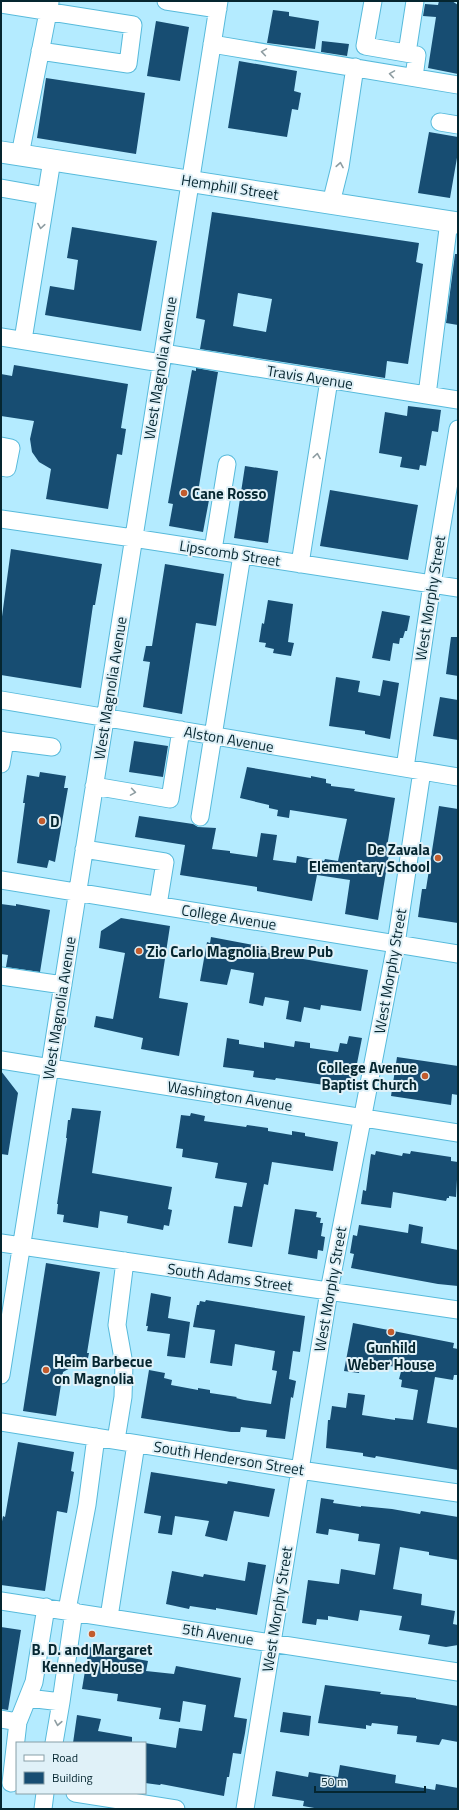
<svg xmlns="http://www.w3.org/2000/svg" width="459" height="1810" viewBox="0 0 459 1810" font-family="'Titillium Web',sans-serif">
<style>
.building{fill:#174d72;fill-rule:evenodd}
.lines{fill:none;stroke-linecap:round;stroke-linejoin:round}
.minor-casing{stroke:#57badb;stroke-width:19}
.major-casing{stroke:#57badb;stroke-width:23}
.minor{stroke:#fff;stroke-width:17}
.major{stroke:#fff;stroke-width:21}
.oneway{stroke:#8e9da2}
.poi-dot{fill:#c25c2e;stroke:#e0f1f8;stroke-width:1.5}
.labels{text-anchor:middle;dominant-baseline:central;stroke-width:4;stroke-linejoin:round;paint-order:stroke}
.street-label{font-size:15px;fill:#052630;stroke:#e0f1f8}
.poi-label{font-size:15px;font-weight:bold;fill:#052630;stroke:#e0f1f8;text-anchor:start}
</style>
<rect width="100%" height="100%" fill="#b4ebff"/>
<path class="building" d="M439,1H452L458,5V74L428,68L436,17L423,16L425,4L438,5Z
M273,10L289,12V16L319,21L315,49L267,43Z
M156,21L189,27L180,81L147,76Z
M322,41L349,44L347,56L321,52Z
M239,61L297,71L294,91L301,93L298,110L292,109L287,137L228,128Z
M46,78L145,93L136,154L37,138Z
M429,132L458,137V152L450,198L418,193Z
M212,212L419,243L416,262L423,264L408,364L387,361L385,378L200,349L205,320L196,318ZM238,293L272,299L266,332L233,326Z
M72,227L157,241L141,331L45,315L50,286L74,290L78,260L67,258Z
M455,254H458V325L446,323Z
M14,365L128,384L121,428L126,429L122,455L117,454L108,509L46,499L51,469L39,462L32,452L30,439L34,421L1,416V374L12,376Z
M196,368L218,372L197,498L209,500L203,532L169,526L173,504L168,503L192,370L196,371Z
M408,406L441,410L438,432L432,431L426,466L420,465L419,470L400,467L402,457L379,453L385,412L407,416Z
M245,466L278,471L268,543L234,538Z
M330,490L418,505L408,560L320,546Z
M11,549L102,564L95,605H93L81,688L1,675V624Z
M165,564L224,574L216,626L196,623L182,714L143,707L150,662L143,661L146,646H152Z
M268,600L293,604L288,642L294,643L291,656L273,653L274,649L265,647L266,643L259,642L262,623L264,624Z
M382,611L410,616L407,631H405L403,638H400L399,644L393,643L390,661L372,658Z
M451,637H458V676L446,674Z
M336,677L360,681L358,692L380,696L383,680L399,683L390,739L365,734V731L329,726Z
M440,697L458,700V740L433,736Z
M134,741L168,746L163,777L129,772Z
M247,767L311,778V776L326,779V783L331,784V786L355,789L354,791L395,798L386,853L389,854L378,920L345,914L350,880L317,875L312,901L257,891V887L180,875L185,845L135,837L139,816L193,824L198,827L216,828L212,849L230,851V853L257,857L261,833L277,835L273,860L296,863L297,856L324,861L325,859L338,861L347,819L290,810L289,818L277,816L278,810L269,808V805L240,798Z
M40,772L66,776L64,788H68L55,862L49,860L47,868L17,863L25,803H23L27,775L39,777Z
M439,806L458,809V923L418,917L422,889H426Z
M1,904L16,906V904L50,910L40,972L6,967L8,955L1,954Z
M121,918L170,926L159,998L188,1003L179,1056L141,1049L143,1038L94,1027L96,1016L113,1019L125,953L99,948L101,931Z
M211,937L264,947L263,950L268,951V953L368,970L361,1011L321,1005L320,1010L304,1007L301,1022L286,1019L289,1001L265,997L263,1006L249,1003L254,973L231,969L227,985L200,981L207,942L210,943Z
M349,1036L362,1038L352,1089L276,1078L275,1080L253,1077L254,1071L223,1067L227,1038L239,1040V1044L264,1048V1042L294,1047L295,1041L310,1043V1048L338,1052L340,1043L347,1044Z
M397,1057L458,1066V1095L452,1094L451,1105L391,1096Z
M1,1071L18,1093L8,1155L1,1154Z
M72,1108L101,1111L92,1173L172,1187L168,1209L172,1210L169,1226L164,1225L163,1230L127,1223L128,1216L100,1211L98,1228L63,1222L64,1215L57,1214L58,1204H57L67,1138H66L68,1120H70Z
M191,1113L205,1116L204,1121L246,1127L247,1125L268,1128V1131L292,1135V1131L305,1133V1136L338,1142L333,1171L272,1162L268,1185L264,1184L252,1247L228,1243L234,1206L242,1207L247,1183L215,1178L218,1163L182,1157L183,1149L176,1148L181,1115L190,1116Z
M376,1151L402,1156L403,1153L410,1154L411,1151L451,1157V1161L458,1162L456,1197L449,1196V1198H447L446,1201L393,1192L391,1208L361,1204L363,1190L366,1191L371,1154L375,1155Z
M295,1209L317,1212L316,1217L321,1218L320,1223H323L321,1236L325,1237L323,1251L318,1250L317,1259L288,1254Z
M409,1224L423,1227L421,1243L458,1250V1286L438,1284L351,1268L354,1254L350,1253L353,1235L357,1236L359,1225L408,1233Z
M46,1263L100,1272L87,1353H89L86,1368L74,1366L63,1372L56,1416L23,1411Z
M151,1293L171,1297L168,1318L190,1322L185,1358L167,1356L170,1334L147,1331L148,1326H146Z
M206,1300L305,1316L300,1352L293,1351L289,1379L296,1381L293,1398L291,1397L285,1439L266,1437L267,1430L241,1427L240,1432H231L141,1418L149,1370L165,1373L164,1378L172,1380L171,1385L198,1390V1388L210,1390V1393L237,1397L236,1398L244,1400L271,1404L277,1371L272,1370L275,1351L235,1344L232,1366L210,1363L215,1330L193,1327L197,1305H199L200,1301L205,1302Z
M353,1323L454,1343L453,1348L458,1349V1375H454L453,1380L435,1377L427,1423L458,1428V1470L376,1456L375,1458L363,1456V1453L326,1448L328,1420H330L332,1406L346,1408L348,1393L365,1395L362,1415L395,1420V1418L413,1420L418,1390L401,1387L402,1380L399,1379L402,1368L378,1364L377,1369L360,1366L359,1373L344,1371Z
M18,1442L74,1452L71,1471L74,1472L67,1513L57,1511L45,1591L1,1585V1527L3,1516L5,1517Z
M151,1472L227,1484L228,1481L275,1489L269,1517L234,1511L227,1541L205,1536L209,1521L175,1516L172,1535L158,1533L161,1516L144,1513Z
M321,1498L334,1500L333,1503L361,1507V1506L392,1509L420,1514L421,1511L458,1517V1560L429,1555V1552L400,1547L393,1589L422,1594L421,1605L455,1611L453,1624L458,1625V1645L446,1647L428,1644L430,1635L399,1630L402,1616L360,1610L358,1621L328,1616V1620L317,1619L316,1625L302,1623L308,1580L339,1584L341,1569L375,1575L380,1544L358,1541L359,1534L329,1529L328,1535L316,1533Z
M248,1562L266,1565L257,1615L216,1608V1610L190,1606L189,1609L166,1604L172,1571L203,1577L204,1574L245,1581Z
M1,1627L21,1630L8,1710L1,1709Z
M89,1647L112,1650L111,1654L148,1661L146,1671L174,1674L176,1666L241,1678L234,1717L247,1719L245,1733L241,1754L233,1753L229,1777H227L224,1796L161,1784L160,1785L145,1783V1743L176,1748L179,1728L202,1731L206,1705L183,1701L180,1722L159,1719L161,1708L117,1701L118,1694L82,1689Z
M325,1685L381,1692L380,1694L416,1698V1699L458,1706V1742L442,1739L439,1745L416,1742L417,1736L397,1734L398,1726L372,1723L371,1726L366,1725V1729L318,1723Z
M283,1712L311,1716L309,1736L280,1732Z
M77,1715L101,1719L98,1731L132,1737V1743H73Z
M340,1765L396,1775L395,1783L435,1790L436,1784L458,1788V1809H320L303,1806L304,1801L272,1796L276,1771L308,1777L309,1772L338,1777Z"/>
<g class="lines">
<g class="minor-casing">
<path id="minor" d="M166,1L218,9
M373,1L365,46L417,55L414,77
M1,4L133,25L128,64L40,51
M212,44L458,85
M407,53L415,1
M440,122L458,125
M20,155L50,2
M1,188L46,196
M331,203L340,167L355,67
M1,337L161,363
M23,340L52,160
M163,353L458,400
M427,395L449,221
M1,446L11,448L7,468L1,467
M1,519L133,538L458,588
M213,550L227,464
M300,564L329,380
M1,700L458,777
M1,740L5,741L1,764
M5,741L52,747
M405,768L432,584L458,429
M94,786L170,799L181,730
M200,817L242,555
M84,849L165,862L158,905
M1,880L458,954
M1,976L63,985
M1,1060L458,1133
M1,1243L458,1310
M1,1375L219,1
M1,1422L300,1470L458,1493
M116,1440L123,1397L124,1364L117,1325L125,1261
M1,1601L458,1672
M67,1610L87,1505L96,1437
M109,1617L136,1444
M28,1698L61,1702L74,1611
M1,1719L18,1722L11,1783
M18,1722L34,1682L46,1607
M54,1743L61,1702
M75,1793L176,1809
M43,1809L45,1793
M245,1809L329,1291L396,944L422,771"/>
</g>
<g class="major-casing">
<path id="major" d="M1,152L458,223"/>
</g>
<use href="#minor" class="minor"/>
<use href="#major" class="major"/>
</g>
<defs><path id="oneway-chevron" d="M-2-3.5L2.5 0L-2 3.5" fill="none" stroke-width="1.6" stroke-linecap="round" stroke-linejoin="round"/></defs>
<g class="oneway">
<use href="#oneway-chevron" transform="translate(264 52) rotate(-171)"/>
<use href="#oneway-chevron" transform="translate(392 74) rotate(-171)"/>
<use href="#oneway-chevron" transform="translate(340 165) rotate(-80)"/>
<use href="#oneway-chevron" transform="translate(41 226) rotate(99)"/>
<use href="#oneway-chevron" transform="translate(317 456) rotate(-81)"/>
<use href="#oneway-chevron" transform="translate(133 792) rotate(9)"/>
<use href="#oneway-chevron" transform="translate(58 1723) rotate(100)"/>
</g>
<g class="poi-dot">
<circle cx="184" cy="493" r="4"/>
<circle cx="42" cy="821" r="4"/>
<circle cx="438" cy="858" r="4"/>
<circle cx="139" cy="951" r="4"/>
<circle cx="425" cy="1076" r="4"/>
<circle cx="391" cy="1332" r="4"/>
<circle cx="46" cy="1370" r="4"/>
<circle cx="92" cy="1634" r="4"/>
</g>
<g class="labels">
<g class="street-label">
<text transform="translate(230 187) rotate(9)">Hemphill Street</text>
<text transform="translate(160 368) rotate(-81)">West Magnolia Avenue</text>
<text transform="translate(310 377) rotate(9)">Travis Avenue</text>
<text transform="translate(230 553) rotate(9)">Lipscomb Street</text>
<text transform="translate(430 598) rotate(-81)">West Morphy Street</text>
<text transform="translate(110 688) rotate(-81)">West Magnolia Avenue</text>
<text transform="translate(229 739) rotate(10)">Alston Avenue</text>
<text transform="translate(229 917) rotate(9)">College Avenue</text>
<text transform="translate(390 971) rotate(-80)">West Morphy Street</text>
<text transform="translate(59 1008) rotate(-81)">West Magnolia Avenue</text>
<text transform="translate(230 1096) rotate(9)">Washington Avenue</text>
<text transform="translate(230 1277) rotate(8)">South Adams Street</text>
<text transform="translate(330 1289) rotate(-80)">West Morphy Street</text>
<text transform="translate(229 1458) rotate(9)">South Henderson Street</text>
<text transform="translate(277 1609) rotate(-81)">West Morphy Street</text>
<text transform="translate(218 1634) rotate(9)">5th Avenue</text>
</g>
<g class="poi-label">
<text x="192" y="493">Cane Rosso</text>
<text x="50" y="821">D</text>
<text x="430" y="849" text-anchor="end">De Zavala<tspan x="430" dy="17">Elementary School</tspan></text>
<text x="147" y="951">Zio Carlo Magnolia Brew Pub</text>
<text x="417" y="1067" text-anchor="end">College Avenue<tspan x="417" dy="17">Baptist Church</tspan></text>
<text x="391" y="1347" text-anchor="middle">Gunhild<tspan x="391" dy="17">Weber House</tspan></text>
<text x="54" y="1361">Heim Barbecue<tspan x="54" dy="17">on Magnolia</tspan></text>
<text x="92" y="1649" text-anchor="middle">B. D. and Margaret<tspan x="92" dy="17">Kennedy House</tspan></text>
</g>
</g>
<rect width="459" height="1810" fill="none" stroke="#052630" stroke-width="4"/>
<rect x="16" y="1742" width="130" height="52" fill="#e0f1f8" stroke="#88a0a8"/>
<rect x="24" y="1755" width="20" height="6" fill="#ffffff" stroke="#88a0a8"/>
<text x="52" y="1762" font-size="12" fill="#052630">Road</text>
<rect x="24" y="1772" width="20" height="12" fill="#174d72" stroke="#88a0a8"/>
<text x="52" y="1782" font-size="12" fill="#052630">Building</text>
<path d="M315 1786v6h110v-6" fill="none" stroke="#052630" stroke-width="2"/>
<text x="321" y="1786" font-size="12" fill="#052630" stroke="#e0f1f8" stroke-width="3" paint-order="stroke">50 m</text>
</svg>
